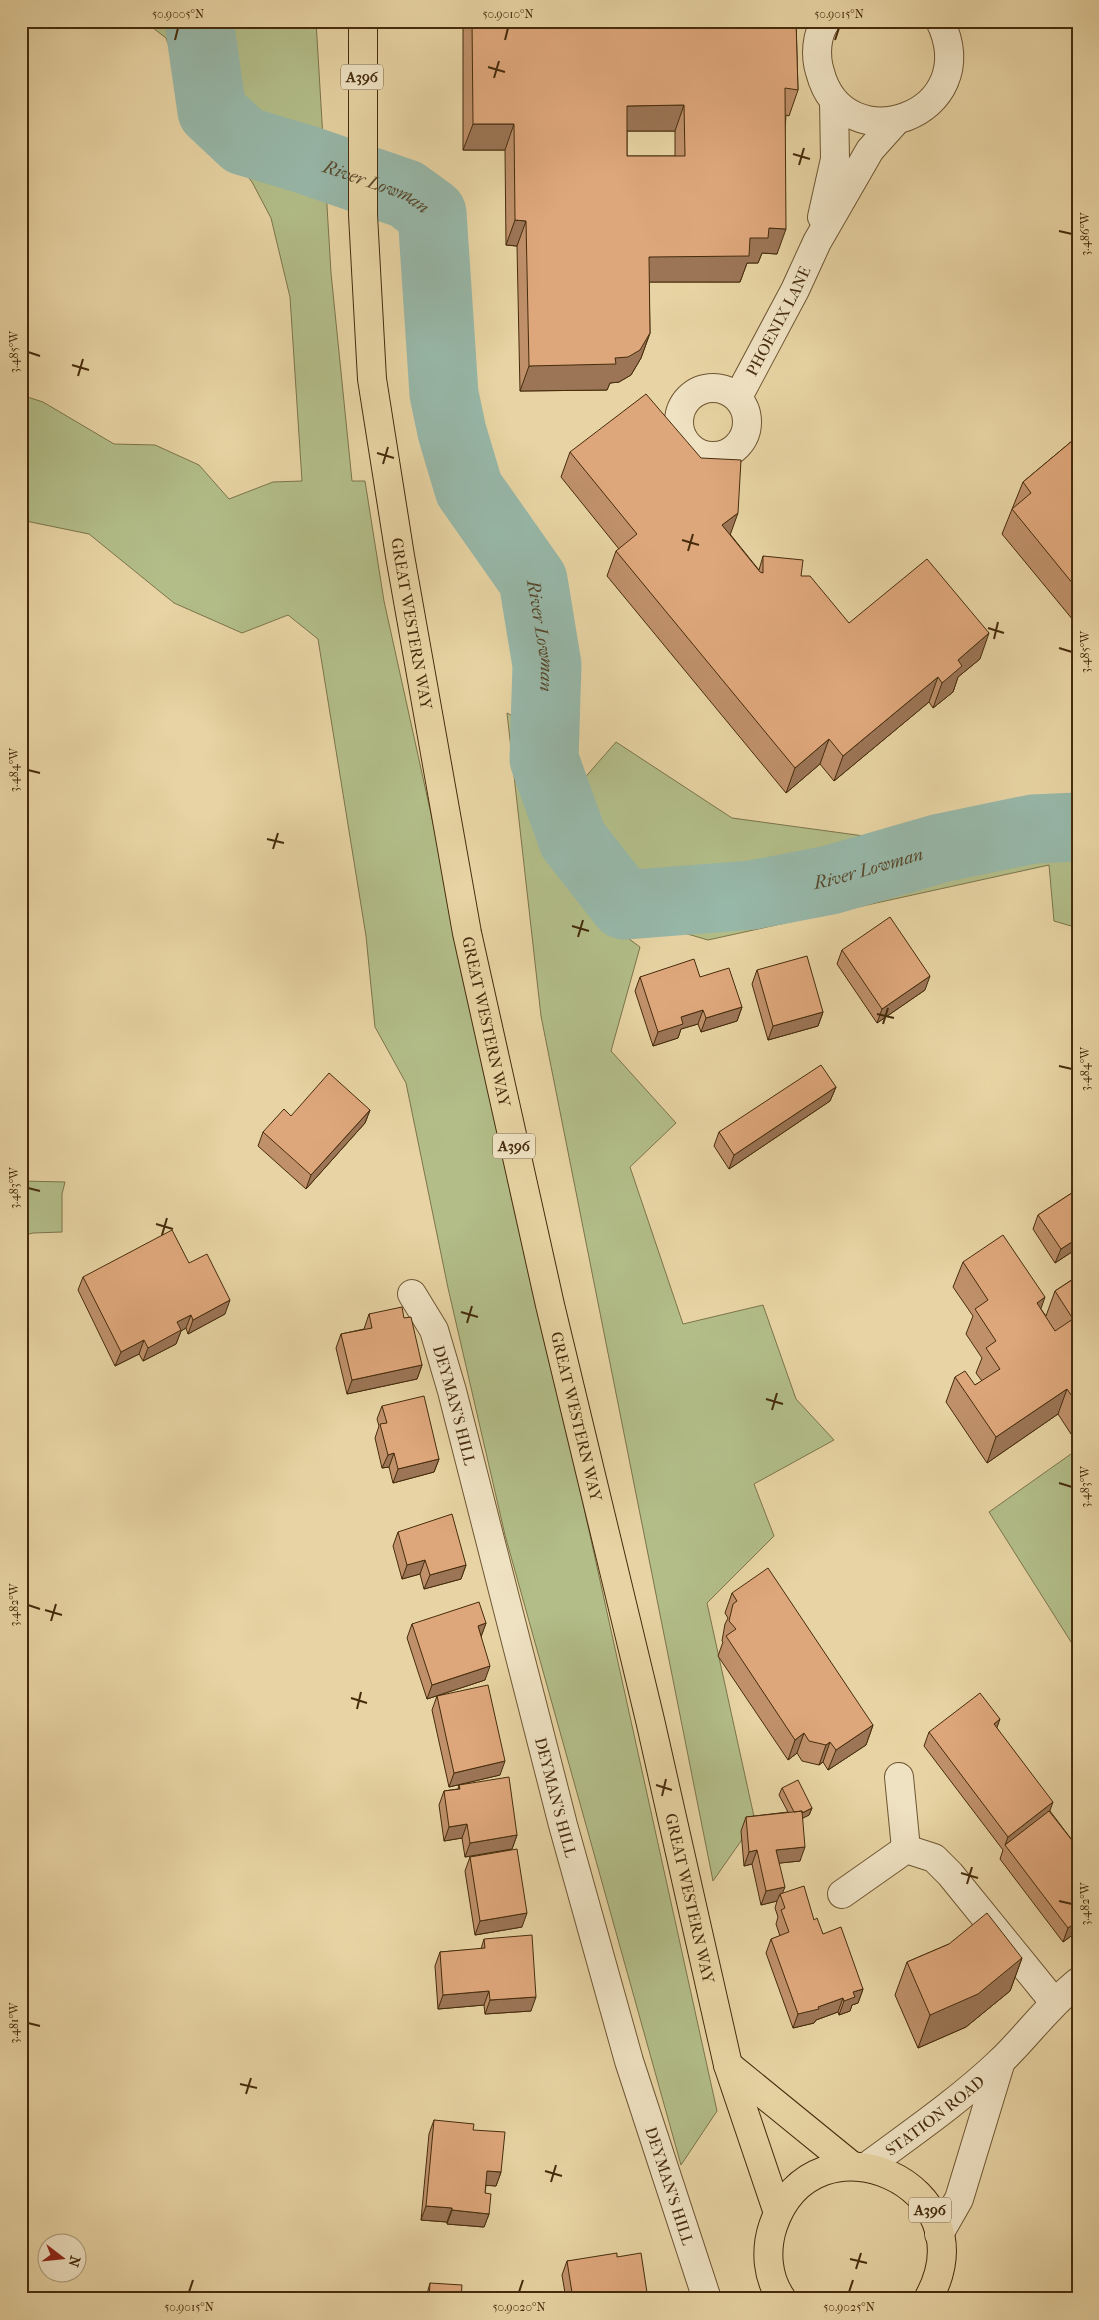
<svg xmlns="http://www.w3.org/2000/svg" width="1099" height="2320" viewBox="0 0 1099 2320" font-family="'IM FELL French Canon',serif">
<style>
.green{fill:#b2bd88;stroke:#7c744a}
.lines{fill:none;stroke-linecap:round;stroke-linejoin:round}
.river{stroke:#97b7a8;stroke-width:69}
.minor-casing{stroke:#6e5632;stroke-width:30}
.major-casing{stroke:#462c0c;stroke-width:30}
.minor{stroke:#efe2c3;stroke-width:28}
.major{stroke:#e7d3a3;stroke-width:28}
.wall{fill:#bf906a;stroke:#462c0c;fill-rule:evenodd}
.shaded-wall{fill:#9b7556;stroke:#462c0c}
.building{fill:#dea77b;stroke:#462c0c;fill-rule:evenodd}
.ticks{fill:none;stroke:#462c0c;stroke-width:2}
.labels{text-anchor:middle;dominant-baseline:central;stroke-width:4.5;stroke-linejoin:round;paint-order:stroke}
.shield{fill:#efe2c3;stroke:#796343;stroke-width:1}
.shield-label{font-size:15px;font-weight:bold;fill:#462c0c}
.street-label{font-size:16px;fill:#462c0c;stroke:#efe2c3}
.water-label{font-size:18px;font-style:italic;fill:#56482b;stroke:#efe2c3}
.neatline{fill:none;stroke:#462c0c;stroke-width:2}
.ticks-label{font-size:12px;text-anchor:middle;fill:#462c0c}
</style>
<rect width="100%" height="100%" fill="#e7d3a3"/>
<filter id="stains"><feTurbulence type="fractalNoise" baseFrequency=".004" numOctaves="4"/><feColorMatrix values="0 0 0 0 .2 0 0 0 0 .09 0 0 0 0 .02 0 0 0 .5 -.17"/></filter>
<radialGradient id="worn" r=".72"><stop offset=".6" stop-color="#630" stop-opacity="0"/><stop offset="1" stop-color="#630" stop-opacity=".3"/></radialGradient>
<path class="green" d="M144,21H316L331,273L352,481H365L384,601L717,2111L681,2165L505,1535L448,1288L406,1083L375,1027L366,936L318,639L288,615L242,633L174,603L89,534L21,520V395L43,402L114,444L155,445L199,465L229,499L273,482L302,481L290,297L271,218L252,182L190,102L166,38Z
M507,713L573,747L578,901L640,947L611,1051L676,1123L630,1167L683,1324L763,1305L796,1399L834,1440L754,1484L774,1536L707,1603L755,1821L713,1881L541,1016Z
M616,742L732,818L864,836L1078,803V928L1054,921L1049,865L708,940L643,921L581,782Z
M21,1181L65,1182L62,1194V1232L33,1233L21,1236Z
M1078,1449V1653L989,1512Z"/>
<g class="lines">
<path class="river" id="s1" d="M199,21L212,111L244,141L304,159L406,194L432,213L444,394L452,432L469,489L533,580L547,665L544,759L573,840L624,905L752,895L830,880L941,848L1033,829L1078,827"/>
<g class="minor-casing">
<g id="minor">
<path d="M826,21C816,35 815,56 820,72C844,164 986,116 940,21"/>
<path d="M822,217L835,159L834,101"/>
<circle cx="713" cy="422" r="34"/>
<path id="s2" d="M738,397L795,290L817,242L870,150L896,121"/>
<path id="s3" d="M412,1294L434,1330L452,1391L563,1825L629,2061L707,2299"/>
<path d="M899,1777L906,1849"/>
<path d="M842,1894L906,1849L934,1858L950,1874L1054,2002"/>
<path id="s4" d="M866,2167C912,2133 960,2100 1001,2061C1028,2035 1048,2006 1078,1982"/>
<path d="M939,2234L959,2199L1001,2061"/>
</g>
</g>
<g class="major-casing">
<g id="major">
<path id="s5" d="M363,21V215L372,379L400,556L467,933L550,1305L650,1720L728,2065L778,2213"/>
<path d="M728,2065L852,2166"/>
<path d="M782,2299C767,2278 765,2250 773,2226C814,2107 992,2185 928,2299"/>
</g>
</g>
<use href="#minor" class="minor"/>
<use href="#major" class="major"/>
</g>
<path class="wall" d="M463,21H796L798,90L789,116L786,115L777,254L762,253L758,263H747L740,282H649L650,333L641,358L631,375L619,382L610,383L607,390L520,391L517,246L506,245L505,150H463ZM627,131H675V156H627Z
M1078,436V626L1002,534L1023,482Z
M570,452L730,534L759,570L763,556L801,576L849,623L980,659L958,677L953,692L933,708L929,702L834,781L820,764L786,793L607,576L616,551L619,549L561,477Z
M842,950L925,990L877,1023L837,964Z
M757,970L823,1012L818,1026L768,1040L752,984Z
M640,977H700L742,1007L737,1021L701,1032L698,1024L681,1029L678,1038L653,1046L635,991Z
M836,1087L830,1101L729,1169L714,1146L719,1132Z
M370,1110L365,1123L306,1189L258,1146L263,1132L291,1116Z
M1078,1189V1248L1055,1263L1033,1229L1038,1215Z
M963,1262L1041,1309L1046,1316L1055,1291L1073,1279L1078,1266V1429L1071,1434L1058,1414L987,1463L946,1402L955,1377L975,1385L982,1381L976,1373L982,1358L966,1334L973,1316L953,1287Z
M189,1263L225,1314L188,1334L186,1328L181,1331L176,1344L143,1361L139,1354L115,1366L78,1290L83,1277Z
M369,1314L404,1318L422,1365L417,1379L347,1394L336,1348L341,1334L364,1329Z
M382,1406L439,1459L434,1472L393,1483L389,1467L382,1468L375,1438L379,1426L377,1419Z
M398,1532L466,1565L461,1579L424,1589L420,1574L402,1579L393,1546Z
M732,1593L873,1725L866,1745L828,1770L823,1762L819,1765L802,1761L797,1753L788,1760L718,1656L723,1642L722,1641L725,1624L728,1618L725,1613Z
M486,1623L481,1636L485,1680L427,1699L407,1638L412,1624Z
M437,1696L500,1775L449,1787L432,1710Z
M997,1728L1050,1811L1078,1848V1931L1063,1942L1000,1859L1003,1850L924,1746L929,1732Z
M459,1785L517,1835L512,1849L465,1857L462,1838L444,1841L439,1805L444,1791L458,1789Z
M782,1788L812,1808L809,1815L802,1818L800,1861L779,1863L782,1894L814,1920L823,1934L863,1989L858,2003L852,2005L850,2011L839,2015L838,2012L816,2020L814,2023L793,2028L766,1953L771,1939L780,1936L776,1924L778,1917L775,1908L777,1901L761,1905L752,1864L744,1866L741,1831L746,1817L788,1812L779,1795Z
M470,1857L522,1927L475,1935L465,1871Z
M484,1939L531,2011L485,2014L484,2005L438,2009L435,1966L440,1952L481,1949Z
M949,1944L1022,1958L1010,1991L966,2027L918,2048L895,1995L907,1962Z
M434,2120L473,2130L501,2172L496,2186L486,2185L485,2193L489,2214L484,2227L447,2224V2222L421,2220L429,2134Z
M617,2257L648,2299H566L562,2275L567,2261Z
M430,2283L461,2299H427L428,2290Z"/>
<path class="shaded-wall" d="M684,105L675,131H617L627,106Z
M473,124H514L505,150H463Z
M515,220L526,221L517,246L506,245Z
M769,228L786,229L777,254L762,253L758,263H747L740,282H639L649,257L750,238Z
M650,333L641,358L631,375L619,382L610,383L607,390L520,391L529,366L615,358Z
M738,513L729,538L722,525Z
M989,633L980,659L958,677L953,692L933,708L942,683L958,660Z
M938,677L929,702L834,781L843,756Z
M829,739L820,764L786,793L795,768Z
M930,976L925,990L877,1023L882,1009Z
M742,1007L737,1021L701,1032L706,1018Z
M703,1010L698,1024L681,1029L678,1038L653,1046L658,1032L681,1017Z
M823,1012L818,1026L768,1040L773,1026Z
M836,1087L830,1101L729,1169L734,1155Z
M370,1110L365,1123L306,1189L311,1175Z
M1078,1238V1248L1055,1263L1061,1249Z
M1045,1297L1036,1323L1037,1303Z
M230,1300L225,1314L188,1334L193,1320Z
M191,1315L186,1328L181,1331L176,1344L143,1361L148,1348L177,1322Z
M144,1340L139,1354L115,1366L121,1352Z
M422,1365L417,1379L347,1394L352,1380Z
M1067,1389L1058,1414L987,1463L996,1437Z
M1078,1414V1429L1071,1434Z
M394,1453L389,1467L382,1468L388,1455Z
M439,1459L434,1472L393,1483L398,1469Z
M425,1560L420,1574L402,1579L407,1565Z
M466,1565L461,1579L424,1589L430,1575Z
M486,1623L481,1637L478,1626Z
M490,1666L485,1680L427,1699L432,1685Z
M1000,1719L995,1733L994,1724Z
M873,1725L866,1745L828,1770L836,1750Z
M804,1733L797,1753L788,1760L795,1740Z
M830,1742L823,1762L819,1765L826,1745Z
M505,1761L500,1775L449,1787L454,1773Z
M1053,1802L1048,1816L1005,1845L1008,1837Z
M812,1808L809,1815L794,1823L797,1816Z
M467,1824L462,1838L444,1841L449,1827Z
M517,1835L512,1849L465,1857L470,1843Z
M805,1847L800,1861L771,1864L776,1850Z
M757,1850L752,1864L744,1866L749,1852Z
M785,1887L781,1897L780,1894L777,1901L761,1905L766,1891Z
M527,1913L522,1927L475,1935L480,1921Z
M1078,1921V1931L1063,1942L1068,1928Z
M1022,1958L1010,1991L966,2027L918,2048L930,2015Z
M863,1989L858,2003L852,2005L850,2011L839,2015L844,2001L853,1992Z
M489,1991L484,2005L438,2009L443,1995Z
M536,1997L531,2011L485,2014L490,2000Z
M843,1998L838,2012L816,2020L814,2023L793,2028L798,2014Z
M487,2171L501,2172L496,2186L482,2185Z
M426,2206L452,2208L447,2222L421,2220Z
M452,2210L489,2214L484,2227L447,2224Z"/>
<path class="building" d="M472,21H796L798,90L785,88L786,229L769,228L768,238H750L749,256L649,257L650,333L640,350L628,357L615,358L616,364L529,366L526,221L515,220L514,124H473ZM684,105L685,156H627V106Z
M646,394L701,458L741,460L738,513L722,525L760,572L763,573V556L803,560L801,576H810L849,623L927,559L989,633L958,660L962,666L942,683L938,677L843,756L829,739L795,768L616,551L637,534L570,452Z
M1078,436V590L1012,509L1031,493L1023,482Z
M890,917L930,976L882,1009L842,950Z
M807,956L823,1012L773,1026L757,970Z
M694,959L700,977L729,968L742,1007L706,1018L703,1010L681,1017L683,1024L658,1032L640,977Z
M821,1065L836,1087L734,1155L719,1132Z
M329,1073L370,1110L311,1175L263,1132L284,1109L291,1116Z
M1078,1189V1238L1061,1249L1038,1215Z
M172,1230L189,1263L207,1254L230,1300L193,1320L191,1315L177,1322L181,1330L148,1348L144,1340L121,1352L83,1277Z
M1003,1235L1045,1297L1037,1303L1055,1331L1073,1319L1055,1291L1078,1276V1405L1067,1389L996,1437L955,1377L965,1371L975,1385L1000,1369L986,1348L996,1341L975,1309L988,1300L963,1262Z
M402,1307L404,1318L411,1317L422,1365L352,1380L341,1334L372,1328L369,1314Z
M424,1396L439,1459L398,1469L394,1453L388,1455L380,1424L387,1423L382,1406Z
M452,1514L466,1565L430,1575L425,1560L407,1565L398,1532Z
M768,1568L873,1725L836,1750L830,1742L826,1745L809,1741L804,1733L795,1740L726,1636L736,1629L729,1621L733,1604L737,1601L732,1593Z
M479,1602L486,1623L478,1626L490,1666L432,1685L412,1624Z
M488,1685L505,1761L454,1773L437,1696Z
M980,1693L1000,1719L994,1724L1053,1802L1008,1837L929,1732Z
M509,1777L517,1835L470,1843L467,1824L449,1827L444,1791L460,1789L459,1785Z
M798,1780L812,1808L802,1813V1811L794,1812L782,1788Z
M802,1811L805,1847L776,1850L785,1887L766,1891L757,1850L749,1852L746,1817Z
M1049,1811L1078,1848V1921L1068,1928L1005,1845Z
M517,1849L527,1913L480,1921L470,1857Z
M804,1886L814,1920L817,1918L823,1934L841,1927L863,1989L853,1992L855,1997L844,2001L843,1998L818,2007L819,2009L798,2014L771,1939L789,1932L781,1910L785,1908L780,1894Z
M987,1913L1022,1958L978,1994L930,2015L907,1962L949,1944Z
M532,1935L536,1997L490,2000L489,1991L443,1995L440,1952L485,1948L484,1939Z
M434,2120L474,2124L473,2130L505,2132L501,2172L487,2171L485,2193L491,2194L489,2214L452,2210V2208L426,2206Z
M617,2253V2257L641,2253L648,2299H573L567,2261Z
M430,2283L462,2285L461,2299H429Z"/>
<path class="ticks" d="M175,40L178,28M505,40L508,28M835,40L839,28M488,67L505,72M494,78L499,61M793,154L810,159M799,165L804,148M1059,231L1072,234M28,352L40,356M72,365L89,370M78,376L83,359M377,453L394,458M383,464L388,447M682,540L699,545M688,551L693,534M988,628L1004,633M994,639L998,622M1059,648L1072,652M28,770L40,773M267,839L284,843M273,849L278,833M572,926L589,931M578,937L583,920M877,1014L894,1018M883,1024L888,1008M1059,1066L1072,1069M28,1188L40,1191M156,1224L173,1229M162,1235L167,1218M461,1312L478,1317M467,1323L472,1306M766,1399L783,1404M772,1410L777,1393M1059,1483L1072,1487M28,1605L40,1609M45,1610L62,1615M51,1621L56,1604M351,1698L367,1703M357,1709L361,1692M656,1785L672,1790M662,1796L666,1779M961,1873L978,1878M967,1884L972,1867M1059,1901L1072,1904M28,2023L40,2026M240,2084L257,2088M246,2094L251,2078M545,2171L562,2176M551,2182L556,2165M850,2259L867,2263M856,2269L861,2253M189,2292L193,2280M519,2292L523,2280M849,2292L853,2280"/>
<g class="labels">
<g class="shield">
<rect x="341" y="64.5" width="42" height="25" rx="4"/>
<rect x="493" y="1133.5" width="42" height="25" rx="4"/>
<rect x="909" y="2197.5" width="42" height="25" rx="4"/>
</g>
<g class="shield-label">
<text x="362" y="77">A396</text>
<text x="514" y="1146">A396</text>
<text x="930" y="2210">A396</text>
</g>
<g class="street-label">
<text stroke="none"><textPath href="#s2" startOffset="86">PHOENIX LANE</textPath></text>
<text stroke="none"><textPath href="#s5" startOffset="606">GREAT WESTERN WAY</textPath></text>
<text stroke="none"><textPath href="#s5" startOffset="1011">GREAT WESTERN WAY</textPath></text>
<text stroke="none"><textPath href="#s3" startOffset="120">DEYMAN'S HILL</textPath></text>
<text stroke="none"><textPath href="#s5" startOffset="1416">GREAT WESTERN WAY</textPath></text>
<text stroke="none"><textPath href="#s3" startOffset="525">DEYMAN'S HILL</textPath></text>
<text stroke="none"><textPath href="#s5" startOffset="1911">GREAT WESTERN WAY</textPath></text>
<text stroke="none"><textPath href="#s4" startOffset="86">STATION ROAD</textPath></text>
<text stroke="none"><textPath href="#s3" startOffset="930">DEYMAN'S HILL</textPath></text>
</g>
<g class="water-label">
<text stroke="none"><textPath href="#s1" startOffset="275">River Lowman</textPath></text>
<text stroke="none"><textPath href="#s1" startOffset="785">River Lowman</textPath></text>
<text stroke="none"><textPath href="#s1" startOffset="1325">River Lowman</textPath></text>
</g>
</g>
<rect width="1099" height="2320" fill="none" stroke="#e7d3a3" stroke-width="55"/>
<g transform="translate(62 2258) rotate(106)"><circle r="24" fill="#efe2c3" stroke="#ab997a"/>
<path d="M0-4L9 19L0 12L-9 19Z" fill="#8f2418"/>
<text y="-8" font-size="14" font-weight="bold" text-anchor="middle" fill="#462c0c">N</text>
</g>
<rect x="28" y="28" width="1044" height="2264" class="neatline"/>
<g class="ticks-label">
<text x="178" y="18">50.9005°N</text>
<text x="508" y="18">50.9010°N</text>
<text x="839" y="18">50.9015°N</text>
<text transform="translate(1085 234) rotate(-90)" y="4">3.486°W</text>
<text transform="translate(14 352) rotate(-90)" y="4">3.485°W</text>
<text transform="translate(1085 652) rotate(-90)" y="4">3.485°W</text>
<text transform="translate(14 770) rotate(-90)" y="4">3.484°W</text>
<text transform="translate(1085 1069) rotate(-90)" y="4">3.484°W</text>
<text transform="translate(14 1188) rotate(-90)" y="4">3.483°W</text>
<text transform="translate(1085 1487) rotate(-90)" y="4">3.483°W</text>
<text transform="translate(14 1605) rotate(-90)" y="4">3.482°W</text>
<text transform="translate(1085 1904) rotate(-90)" y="4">3.482°W</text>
<text transform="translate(14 2023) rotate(-90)" y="4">3.481°W</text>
<text x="189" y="2311">50.9015°N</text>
<text x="519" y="2311">50.9020°N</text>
<text x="849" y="2311">50.9025°N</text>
</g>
<rect width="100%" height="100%" filter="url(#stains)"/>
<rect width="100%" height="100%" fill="url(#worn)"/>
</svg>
